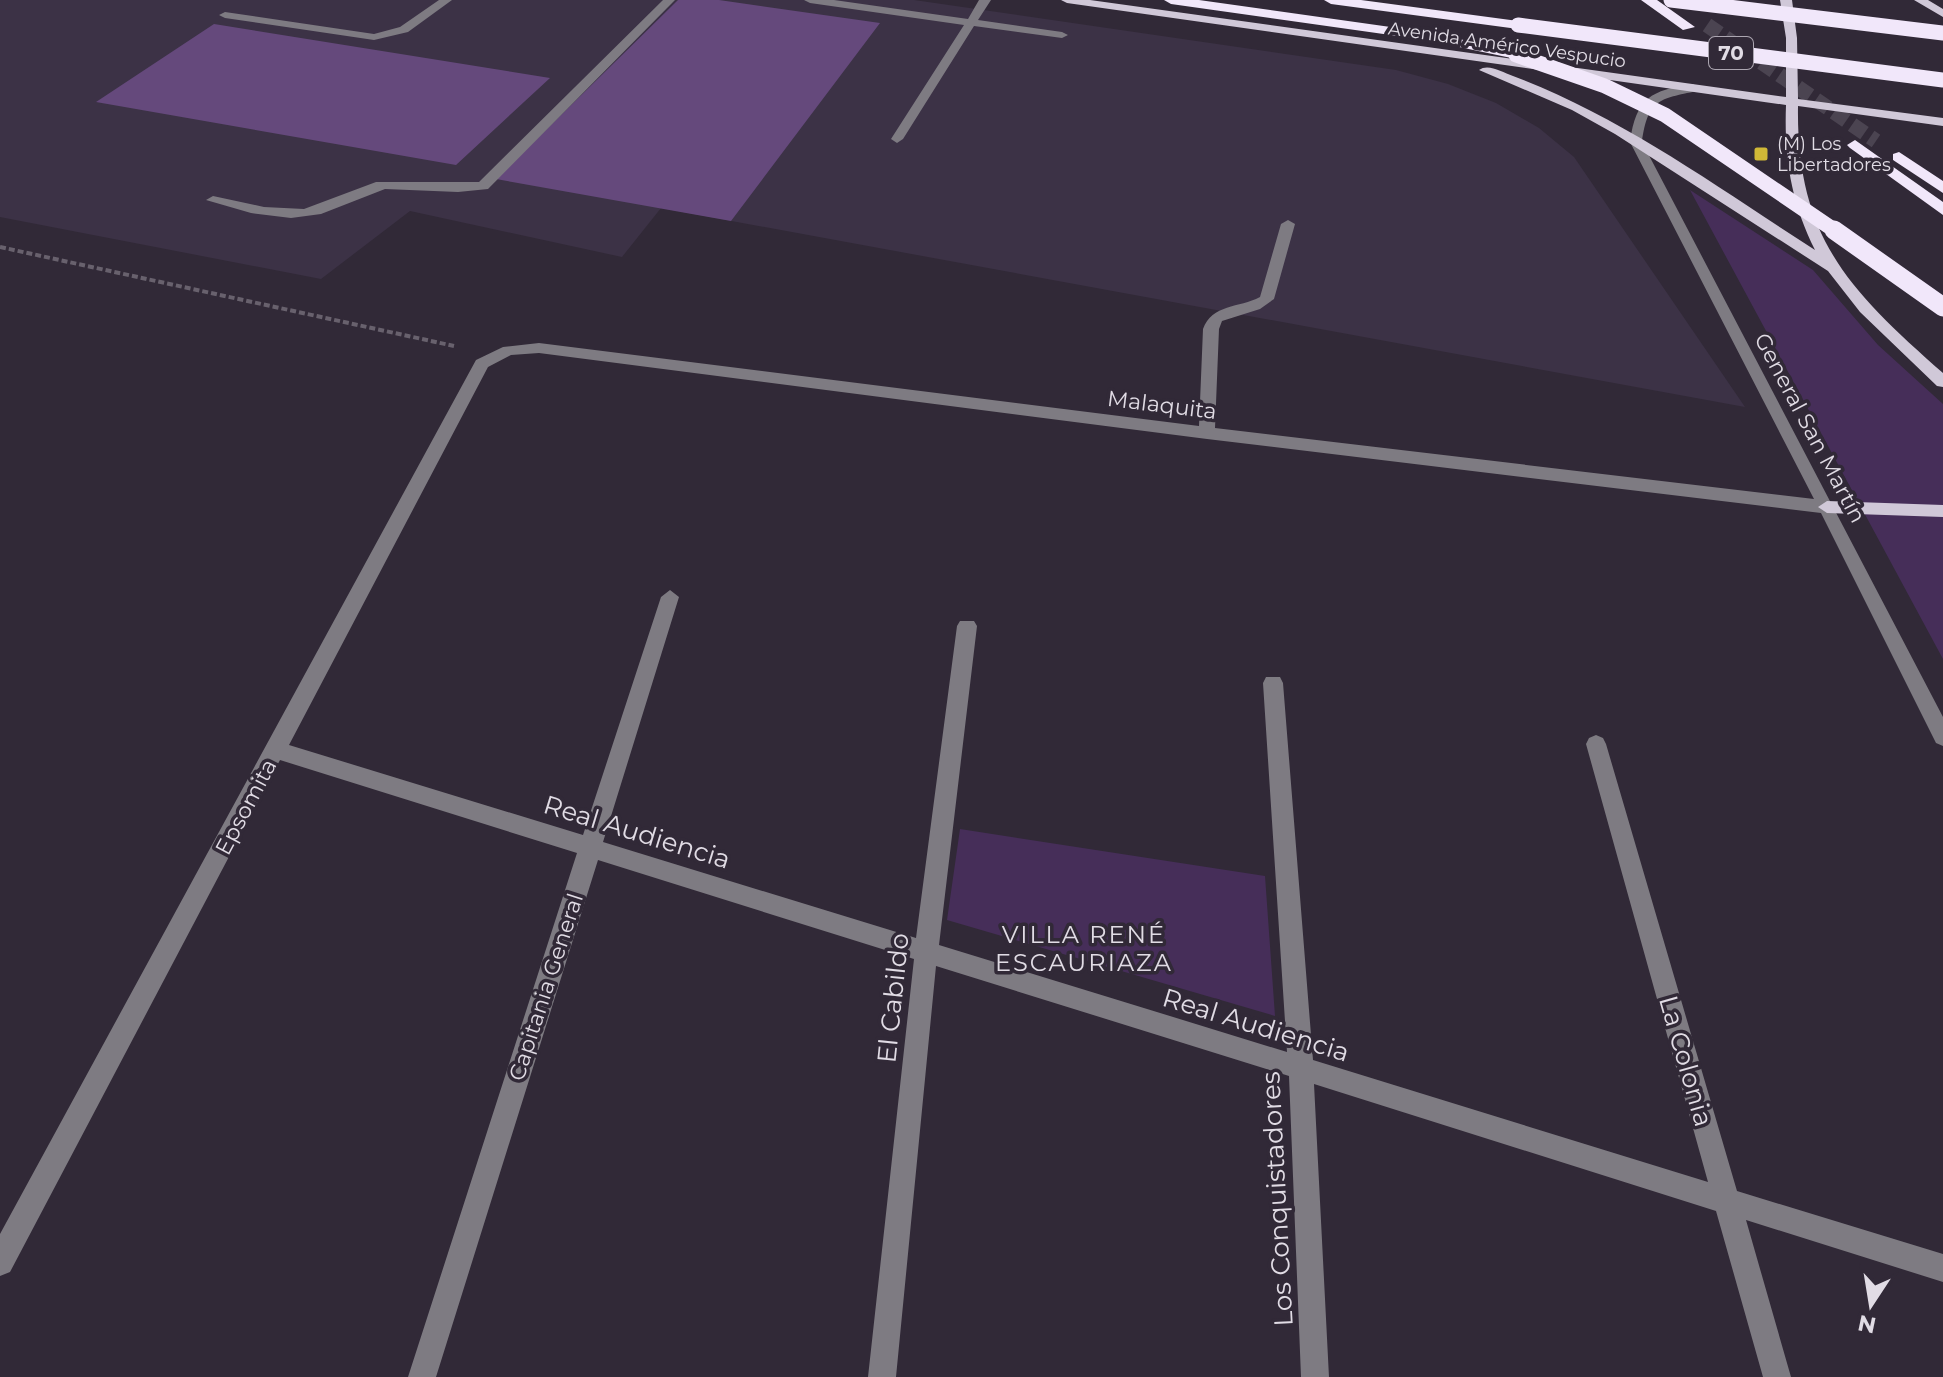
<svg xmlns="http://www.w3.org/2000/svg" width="1943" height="1377" viewBox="0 0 1943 1377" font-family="Montserrat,sans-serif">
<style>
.built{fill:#3c3246}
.green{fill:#462e59}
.building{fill:#65497c}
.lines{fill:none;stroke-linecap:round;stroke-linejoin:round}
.highway-tunnel{stroke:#4b4451;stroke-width:15;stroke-dasharray:15 7;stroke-linecap:butt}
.path{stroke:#68616d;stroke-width:4;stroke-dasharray:6 3;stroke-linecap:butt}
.minor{fill:#7e7b82;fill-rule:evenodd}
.major{fill:#d0c8d8;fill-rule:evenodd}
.highway{fill:#f1e7fa;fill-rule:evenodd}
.highway-bridge-far1{stroke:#f1e7fa;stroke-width:15}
.highway-bridge{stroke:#f1e7fa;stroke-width:19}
.poi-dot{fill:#d0b837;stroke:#312937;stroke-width:3}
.labels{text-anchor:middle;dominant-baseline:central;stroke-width:7;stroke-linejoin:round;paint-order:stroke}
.far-street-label{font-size:18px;fill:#e1dce5;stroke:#312937}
.far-poi-label{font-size:18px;fill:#e1dce5;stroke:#312937;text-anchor:start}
.shield{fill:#312937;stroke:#aca6b1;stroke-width:2}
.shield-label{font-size:20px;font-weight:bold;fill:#e1dce5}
.street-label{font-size:22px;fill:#e1dce5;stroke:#312937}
.neighbourhood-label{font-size:24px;letter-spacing:2px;fill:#e1dce5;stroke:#312937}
.near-street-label{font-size:26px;fill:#e1dce5;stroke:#312937}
</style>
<rect width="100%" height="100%" fill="#312937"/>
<path class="built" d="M0,0H914L1396,70L1448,84L1496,103L1539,128L1574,157L1745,407L661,208L622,257L410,211L321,279L0,217Z"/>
<path class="green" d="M1690,190L1813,270L1878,345L1943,404V659Z
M960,829L1265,876L1275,1016L947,920Z"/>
<path class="building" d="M678,0H719L880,23L731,221L496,179Z
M214,24L550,78L456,165L96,102Z"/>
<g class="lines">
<path class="highway-tunnel" d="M1707,25L1876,141"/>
<path class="path" d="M0,247L454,346"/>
<path class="minor" d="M439,0H452L408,32L374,40L225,18L219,15L225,12L374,34L400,27Z
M663,0H675L488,189L458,192L385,189L321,214L291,218L251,213L206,200L213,196L264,207L304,209L376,182H479Z
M804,0H834L968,19L979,0H991L978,20L1062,32L1068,35L1062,38L974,26L903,139L897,143L891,139L964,25L810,3Z
M1693,84L1699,88L1697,91C1659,99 1648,99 1642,142L1943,717V746L1936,743L1821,513L1207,439L539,353L511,355L488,367L289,745L583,835L661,597L670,590L679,597L603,842L916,938L957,626L960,621H974L977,626L939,945L1287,1052L1263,683L1266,677H1280L1283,683L1313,1060L1708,1182L1586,744L1589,738L1596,735L1603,738L1606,744L1737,1191L1943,1254V1282L1746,1220L1791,1377H1763L1716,1211L1314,1084L1329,1377H1301L1289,1076L936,966L896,1377H868L914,959L598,860L436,1377H408L577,853L280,760L10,1272L0,1276V1234L476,360L503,347L539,343L1199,426L1203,329C1212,304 1239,308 1260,297L1281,224L1288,220L1295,224L1274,299L1260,309L1222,321L1219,329L1215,428L1814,499L1630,142C1636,98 1651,90 1693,84Z"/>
<path class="major" d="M1061,0H1090L1786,97V38L1780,0H1792L1797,38L1798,99L1943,118V126L1798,106C1796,238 1850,291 1943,373V387L1937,386L1860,312L1828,271L1615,134L1572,110L1479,70C1488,63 1502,72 1513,76C1622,117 1717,187 1815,250C1791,202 1784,158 1786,105L1067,3Z
M1914,0H1928L1943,9V17Z
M1827,501L1943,505V517L1827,513L1818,507Z"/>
<path class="highway" d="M1164,0H1199L1426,32L1516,51L1523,55L1516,59L1426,40L1171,4Z
M1324,0H1361L1518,21L1525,25L1518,29L1331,4Z
M1641,0H1657L1695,27L1683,30Z
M1855,140L1943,202V215L1850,148L1847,145Z
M1899,152L1943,181V193L1893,160V154Z"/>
<path class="highway-bridge-far1" d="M1671,0L1943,33
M1518,25L1943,80
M1516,55L1605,86L1665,115L1837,232"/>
<path class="highway-bridge" d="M1834,230L1943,307"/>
</g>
<rect class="poi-dot" x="1753" y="146" width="16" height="16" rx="4"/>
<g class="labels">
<g class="far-street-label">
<text transform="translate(1507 45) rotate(8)">Avenida Américo Vespucio</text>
</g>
<g class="far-poi-label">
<text x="1777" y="144">(M) Los<tspan x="1777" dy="21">Libertadores</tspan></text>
</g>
<rect class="shield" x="1709" y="37" width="44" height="32" rx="6"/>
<g class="shield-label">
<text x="1731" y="53">70</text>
</g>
<g class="street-label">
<text transform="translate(1162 405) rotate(7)">Malaquita</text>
<text transform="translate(1810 428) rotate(62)">General San Martín</text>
<text transform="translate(246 807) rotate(-62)">Epsomita</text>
<text transform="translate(546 987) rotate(-72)">Capitania General</text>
</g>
<g class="neighbourhood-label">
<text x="1084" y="934">VILLA RENÉ<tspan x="1084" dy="28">ESCAURIAZA</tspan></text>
</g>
<g class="near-street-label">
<text transform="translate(637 832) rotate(17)">Real Audiencia</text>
<text transform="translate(893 998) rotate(-84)">El Cabildo</text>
<text transform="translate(1256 1025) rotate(17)">Real Audiencia</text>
<text transform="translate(1686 1061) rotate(74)">La Colonia</text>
<text transform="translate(1277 1199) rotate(-93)">Los Conquistadores</text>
</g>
</g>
<g transform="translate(1871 1305) rotate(192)" stroke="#312937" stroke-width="6" paint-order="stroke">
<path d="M0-6L14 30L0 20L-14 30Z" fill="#e1dce5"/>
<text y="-12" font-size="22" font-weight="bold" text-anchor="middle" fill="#e1dce5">N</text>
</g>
</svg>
